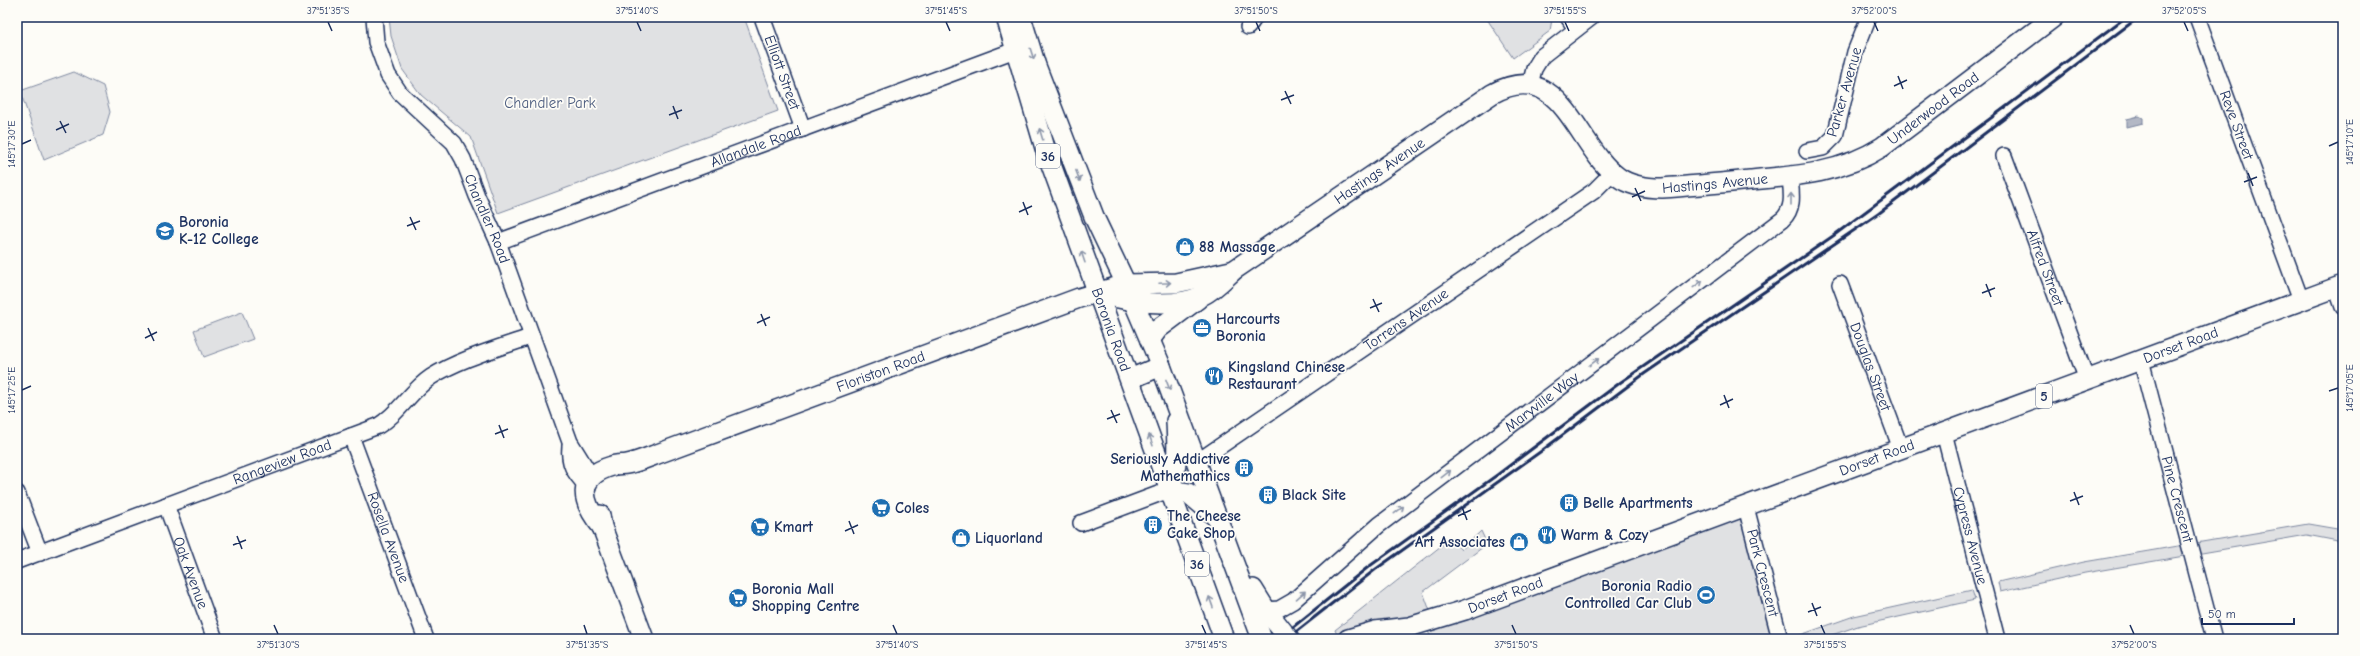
<svg xmlns="http://www.w3.org/2000/svg" width="2360" height="656" viewBox="0 0 2360 656" font-family="'Comic Neue',sans-serif">
<style>
.green{fill:#e0e1e3;stroke:#7e88a0}
.water{fill:#b3b8c5;stroke:#76819c}
.lines{fill:none;stroke-linecap:round;stroke-linejoin:round}
.minor-casing{stroke:#1b2f5e;stroke-width:18}
.major-casing{stroke:#1b2f5e;stroke-width:22}
.minor{stroke:#fdfcf7;stroke-width:15}
.major{stroke:#fdfcf7;stroke-width:19}
.rail{stroke:#1b2f5e;stroke-width:3}
.oneway{stroke:#8c96aa}
.ticks{fill:none;stroke:#1b2f5e;stroke-width:1.5}
.labels{text-anchor:middle;dominant-baseline:central;stroke-width:3.5;stroke-linejoin:round;paint-order:stroke}
.shield{fill:#fdfcf7;stroke:#5f6c8c;stroke-width:1}
.shield-label{font-size:14px;font-weight:bold;fill:#1b2f5e}
.street-label{font-size:15px;fill:#1b2f5e;stroke:#fdfcf7}
.park-label{font-size:15px;fill:#4c5c7f;stroke:#fdfcf7}
.poi-label{font-size:15px;font-weight:bold;fill:#1b2f5e;stroke:#fdfcf7;text-anchor:start}
.neatline{fill:none;stroke:#1b2f5e;stroke-width:1.5}
.ticks-label{font-size:10px;text-anchor:middle;fill:#1b2f5e}
</style>
<rect width="100%" height="100%" fill="#fdfcf7"/>
<filter id="ink" filterUnits="userSpaceOnUse"><feTurbulence type="fractalNoise" baseFrequency=".025" numOctaves="2"/><feDisplacementMap in="SourceGraphic" scale="8" xChannelSelector="R" yChannelSelector="G"/><feConvolveMatrix kernelMatrix="1 2 1 2 8 2 1 2 1" color-interpolation-filters="sRGB"/></filter>
<g filter="url(#ink)">
<path class="green" d="M389,17H744L778,111L498,213L471,137L421,95L402,69L391,36Z
M1490,17H1550L1552,19L1550,31L1513,58L1487,19Z
M74,72L103,86L110,112L103,135L44,160L20,91Z
M242,312L253,339L204,357L194,330Z
M1746,507L1780,639H1431L1425,622L1348,639H1339L1335,630L1451,538L1461,550L1481,531L1487,544L1423,592L1433,619Z
M2308,524L2343,530V542L2307,535L2085,573L2000,592L1998,582L2084,562Z
M1972,590L1975,600L1858,626L1820,639H1789L1854,616Z"/>
<path class="water" d="M2139,116L2143,118V123L2127,127V119Z"/>
<g class="lines">
<g class="minor-casing">
<g id="minor">
<path id="s1" d="M374,17L376,42L388,75L400,93L454,143L463,159L477,196L498,242L570,442L591,476"/>
<path id="s2" d="M762,17L803,129"/>
<path d="M1568,17L1576,29"/>
<path id="s3" d="M2197,17L2301,300"/>
<path d="M1248,27L1255,17"/>
<path d="M1530,85L1534,69L1542,56L1592,17"/>
<path d="M1807,151L1823,148L1835,136L1855,52L1869,17"/>
<path id="s4" d="M2004,156L2087,380"/>
<path id="s5" d="M498,242L1015,50"/>
<path id="s6" d="M1840,284L1901,449"/>
<path d="M2336,287L2343,307"/>
<path id="s7" d="M2141,360L2214,639"/>
<path id="s8" d="M1944,433L1997,639"/>
<path id="s9" d="M351,436L426,639"/>
<path d="M570,446C568,463 574,473 586,485"/>
<path id="s10" d="M1197,462L1594,191L1612,173"/>
<path d="M17,493L40,553"/>
<path id="s11" d="M166,505L215,639"/>
<path id="s12" d="M1746,507L1780,639"/>
<path d="M1081,523L1169,490"/>
<path id="s13" d="M17,561L378,426C400,413 410,391 431,377C459,359 499,348 530,337"/>
<path id="s14" d="M1266,610L1279,609L1293,601L1379,525L1783,219C1795,207 1791,192 1790,176"/>
</g>
</g>
<g class="major-casing">
<g id="major">
<path id="s15" d="M1006,17L1045,148L1224,639"/>
<path d="M1021,17L1036,66L1095,219L1126,284L1161,366L1262,639"/>
<path id="s16" d="M1097,293C1128,301 1172,310 1203,295C1214,290 1225,278 1234,270L1492,94C1562,55 1576,148 1618,177C1630,186 1647,188 1662,188C1691,186 1721,183 1750,180C1798,176 1841,173 1882,147L2054,17"/>
<path d="M1150,340L1158,329L1198,299"/>
<path d="M1130,379L1161,366"/>
<path d="M1169,490C1179,467 1177,445 1176,421"/>
<path d="M1169,490L1188,493L1216,517"/>
<path d="M600,515L602,527L644,639"/>
<path id="s17" d="M602,527C582,503 574,477 612,466C617,464 622,465 627,464C638,462 649,457 660,453L1079,298L1126,284L1176,283L1231,271"/>
<path d="M1253,589L1266,610L1289,639"/>
<path id="s18" d="M1348,639L1375,631L1409,627L1465,610L2343,285"/>
</g>
</g>
<use href="#minor" class="minor"/>
<use href="#major" class="major"/>
<path class="rail" d="M1293,627L1367,568L1497,475L1621,382L1833,236L2126,17
M1297,631L1376,569L1540,452L1644,374L1878,214L2139,17"/>
</g>
<defs><path id="oneway-shaft" d="M-6 0H5M1.5-3L5.5 0L1.5 3" fill="none" stroke-width="1.6" stroke-linecap="round" stroke-linejoin="round"/></defs>
<g class="oneway">
<use href="#oneway-shaft" transform="translate(1032 54) rotate(72)"/>
<use href="#oneway-shaft" transform="translate(1041 134) rotate(-107)"/>
<use href="#oneway-shaft" transform="translate(1078 176) rotate(69)"/>
<use href="#oneway-shaft" transform="translate(1791 199) rotate(-90)"/>
<use href="#oneway-shaft" transform="translate(1083 257) rotate(-109)"/>
<use href="#oneway-shaft" transform="translate(1165 283) rotate(-3)"/>
<use href="#oneway-shaft" transform="translate(1698 284) rotate(-37)"/>
<use href="#oneway-shaft" transform="translate(1594 362) rotate(-37)"/>
<use href="#oneway-shaft" transform="translate(1168 385) rotate(69)"/>
<use href="#oneway-shaft" transform="translate(1151 440) rotate(-109)"/>
<use href="#oneway-shaft" transform="translate(1446 474) rotate(-38)"/>
<use href="#oneway-shaft" transform="translate(1399 510) rotate(-38)"/>
<use href="#oneway-shaft" transform="translate(1301 595) rotate(-41)"/>
<use href="#oneway-shaft" transform="translate(1211 602) rotate(-110)"/>
</g>
</g>
<path class="ticks" d="M328,22L332,31M637,22L641,31M946,22L950,31M1256,22L1260,31M1565,22L1569,31M1874,22L1878,31M2184,22L2188,31M1898,76L1903,89M1894,86L1907,80M1285,91L1291,104M1281,100L1294,95M673,106L678,119M669,115L682,110M60,121L66,133M56,130L69,124M22,144L31,140M2329,146L2338,142M2248,173L2253,186M2244,182L2257,177M1635,188L1641,201M1632,197L1645,191M1023,202L1028,215M1019,212L1032,206M410,217L416,230M407,226L420,221M1986,284L1991,297M1982,293L1995,288M1373,299L1379,312M1370,308L1382,303M761,314L766,326M757,323L770,317M148,328L154,341M145,338L157,332M22,390L31,386M2329,391L2338,388M1724,395L1729,408M1720,405L1733,399M1111,410L1117,423M1107,419L1120,414M499,425L504,438M495,434L508,429M2074,492L2079,505M2070,501L2083,496M1462,507L1467,520M1458,516L1471,510M849,521L854,534M845,531L858,525M237,536L242,549M233,545L246,540M1812,603L1817,616M1808,612L1821,607M274,625L278,634M584,625L587,634M893,625L897,634M1202,625L1206,634M1512,625L1516,634M1821,625L1825,634M2130,625L2134,634"/>
<defs>
<g id="school-disc" transform="scale(1)"><circle r="9.5" fill="#1f6fb2" stroke="#fdfcf7"/><path d="M0-5L7-2L0 1L-7-2ZM-4 1L0 2.5L4 1V4Q0 6-4 4Z" fill="#fff"/></g>
<g id="shop-disc" transform="scale(1)"><circle r="9.5" fill="#1f6fb2" stroke="#fdfcf7"/><path d="M-5-2.5h2.3a2.7 3.5 0 0 1 5.4 0H5L5.5 6h-11ZM-1.5-2.5h3a1.5 2.3 0 0 0-3 0Z" fill="#fff"/></g>
<g id="office-disc" transform="scale(1)"><circle r="9.5" fill="#1f6fb2" stroke="#fdfcf7"/><path d="M-6-3h4V-5.5h4V-3h4V5H-6ZM-1-4.5V-3h2v-1.5ZM-6 0V1H6V0Z" fill="#fff"/></g>
<g id="restaurant-disc" transform="scale(1)"><circle r="9.5" fill="#1f6fb2" stroke="#fdfcf7"/><path d="M-5-6h1v4h1v-4h1v4h1v-4h1v5L-1.5 .5V6h-2V.5L-5-1ZM5-6V6H3V1.5H1.5Q1.5-4 5-6Z" fill="#fff"/></g>
<g id="building-disc" transform="scale(1)"><circle r="9.5" fill="#1f6fb2" stroke="#fdfcf7"/><path d="M-4-6H4V6H1V3H-1V6H-4ZM-2.5-4.3h1.7v1.8h-1.7ZM.8-4.3h1.7v1.8H.8ZM-2.5-1h1.7V.8h-1.7ZM.8-1h1.7V.8H.8Z" fill="#fff"/></g>
<g id="supermarket-disc" transform="scale(1)"><circle r="9.5" fill="#1f6fb2" stroke="#fdfcf7"/><path d="M-6-5.5h2.5l.6 2H6L4.5 2H-2.5L-4.4-4H-6ZM-1.5 3.2a1.3 1.3 0 1 0 .1 0ZM3 3.2a1.3 1.3 0 1 0 .1 0Z" fill="#fff"/></g>
<g id="stadium-disc" transform="scale(1)"><circle r="9.5" fill="#1f6fb2" stroke="#fdfcf7"/><path d="M0-5a6.5 5 0 1 0 0 10a6.5 5 0 1 0 0-10ZM-3.5-1.8h7v3.6h-7Z" fill="#fff"/></g>
</defs>
<g fill-rule="evenodd">
<use href="#school-disc" x="165" y="231"/>
<use href="#shop-disc" x="1185" y="247"/>
<use href="#office-disc" x="1202" y="328"/>
<use href="#restaurant-disc" x="1214" y="376"/>
<use href="#building-disc" x="1244" y="468"/>
<use href="#building-disc" x="1268" y="495"/>
<use href="#building-disc" x="1569" y="503"/>
<use href="#supermarket-disc" x="881" y="508"/>
<use href="#building-disc" x="1153" y="525"/>
<use href="#supermarket-disc" x="760" y="527"/>
<use href="#restaurant-disc" x="1547" y="535"/>
<use href="#shop-disc" x="961" y="538"/>
<use href="#shop-disc" x="1519" y="542"/>
<use href="#stadium-disc" x="1706" y="595"/>
<use href="#supermarket-disc" x="738" y="598"/>
</g>
<g class="labels">
<g class="shield">
<rect x="1036" y="144" width="24" height="24" rx="3"/>
<rect x="2036" y="384" width="16" height="24" rx="3"/>
<rect x="1185" y="552" width="24" height="24" rx="3"/>
</g>
<g class="shield-label">
<text x="1048" y="156">36</text>
<text x="2044" y="396">5</text>
<text x="1197" y="564">36</text>
</g>
<g class="street-label">
<text stroke="none"><textPath href="#s2" startOffset="59">Elliott Street</textPath></text>
<text transform="translate(1844 92) rotate(-74)">Parker Avenue</text>
<text stroke="none"><textPath href="#s16" startOffset="966">Underwood Road</textPath></text>
<text stroke="none"><textPath href="#s3" startOffset="115">Reve Street</textPath></text>
<text stroke="none"><textPath href="#s5" startOffset="275">Allandale Road</textPath></text>
<text stroke="none"><textPath href="#s16" startOffset="324">Hastings Avenue</textPath></text>
<text stroke="none"><textPath href="#s16" startOffset="729">Hastings Avenue</textPath></text>
<text stroke="none"><textPath href="#s1" startOffset="238">Chandler Road</textPath></text>
<text stroke="none"><textPath href="#s4" startOffset="119">Alfred Street</textPath></text>
<text stroke="none"><textPath href="#s10" startOffset="253">Torrens Avenue</textPath></text>
<text stroke="none"><textPath href="#s15" startOffset="330">Boronia Road</textPath></text>
<text stroke="none"><textPath href="#s18" startOffset="884">Dorset Road</textPath></text>
<text stroke="none"><textPath href="#s6" startOffset="88">Douglas Street</textPath></text>
<text stroke="none"><textPath href="#s17" startOffset="365">Floriston Road</textPath></text>
<text stroke="none"><textPath href="#s14" startOffset="348">Maryville Way</textPath></text>
<text stroke="none"><textPath href="#s18" startOffset="560">Dorset Road</textPath></text>
<text stroke="none"><textPath href="#s13" startOffset="283">Rangeview Road</textPath></text>
<text stroke="none"><textPath href="#s7" startOffset="144">Pine Crescent</textPath></text>
<text stroke="none"><textPath href="#s8" startOffset="106">Cypress Avenue</textPath></text>
<text stroke="none"><textPath href="#s9" startOffset="108">Rosella Avenue</textPath></text>
<text stroke="none"><textPath href="#s11" startOffset="72">Oak Avenue</textPath></text>
<text stroke="none"><textPath href="#s12" startOffset="68">Park Crescent</textPath></text>
<text stroke="none"><textPath href="#s18" startOffset="164">Dorset Road</textPath></text>
</g>
<g class="park-label">
<text x="550" y="103">Chandler Park</text>
</g>
<g class="poi-label">
<text x="179" y="222">Boronia<tspan x="179" dy="17">K-12 College</tspan></text>
<text x="1199" y="247">88 Massage</text>
<text x="1216" y="319">Harcourts<tspan x="1216" dy="17">Boronia</tspan></text>
<text x="1228" y="367">Kingsland Chinese<tspan x="1228" dy="17">Restaurant</tspan></text>
<text x="1230" y="459" text-anchor="end">Seriously Addictive<tspan x="1230" dy="17">Mathemathics</tspan></text>
<text x="1282" y="495">Black Site</text>
<text x="1583" y="503">Belle Apartments</text>
<text x="895" y="508">Coles</text>
<text x="1167" y="516">The Cheese<tspan x="1167" dy="17">Cake Shop</tspan></text>
<text x="774" y="527">Kmart</text>
<text x="1561" y="535">Warm &amp; Cozy</text>
<text x="975" y="538">Liquorland</text>
<text x="1505" y="542" text-anchor="end">Art Associates</text>
<text x="1692" y="586" text-anchor="end">Boronia Radio<tspan x="1692" dy="17">Controlled Car Club</tspan></text>
<text x="752" y="589">Boronia Mall<tspan x="752" dy="17">Shopping Centre</tspan></text>
</g>
</g>
<rect width="2360" height="656" fill="none" stroke="#fdfcf7" stroke-width="44"/>
<path d="M2202 618v6h92v-6" fill="none" stroke="#1b2f5e" stroke-width="2"/>
<text x="2208" y="618" font-size="12" fill="#1b2f5e" stroke="#fdfcf7" stroke-width="3" paint-order="stroke">50 m</text>
<rect x="22" y="22" width="2316" height="612" class="neatline"/>
<g class="ticks-label">
<text x="328" y="14">37°51'35"S</text>
<text x="637" y="14">37°51'40"S</text>
<text x="946" y="14">37°51'45"S</text>
<text x="1256" y="14">37°51'50"S</text>
<text x="1565" y="14">37°51'55"S</text>
<text x="1874" y="14">37°52'00"S</text>
<text x="2184" y="14">37°52'05"S</text>
<text transform="translate(2349 142) rotate(-90)" y="4">145°17'10"E</text>
<text transform="translate(11 144) rotate(-90)" y="4">145°17'30"E</text>
<text transform="translate(2349 388) rotate(-90)" y="4">145°17'05"E</text>
<text transform="translate(11 390) rotate(-90)" y="4">145°17'25"E</text>
<text x="278" y="648">37°51'30"S</text>
<text x="587" y="648">37°51'35"S</text>
<text x="897" y="648">37°51'40"S</text>
<text x="1206" y="648">37°51'45"S</text>
<text x="1516" y="648">37°51'50"S</text>
<text x="1825" y="648">37°51'55"S</text>
<text x="2134" y="648">37°52'00"S</text>
</g>
</svg>
